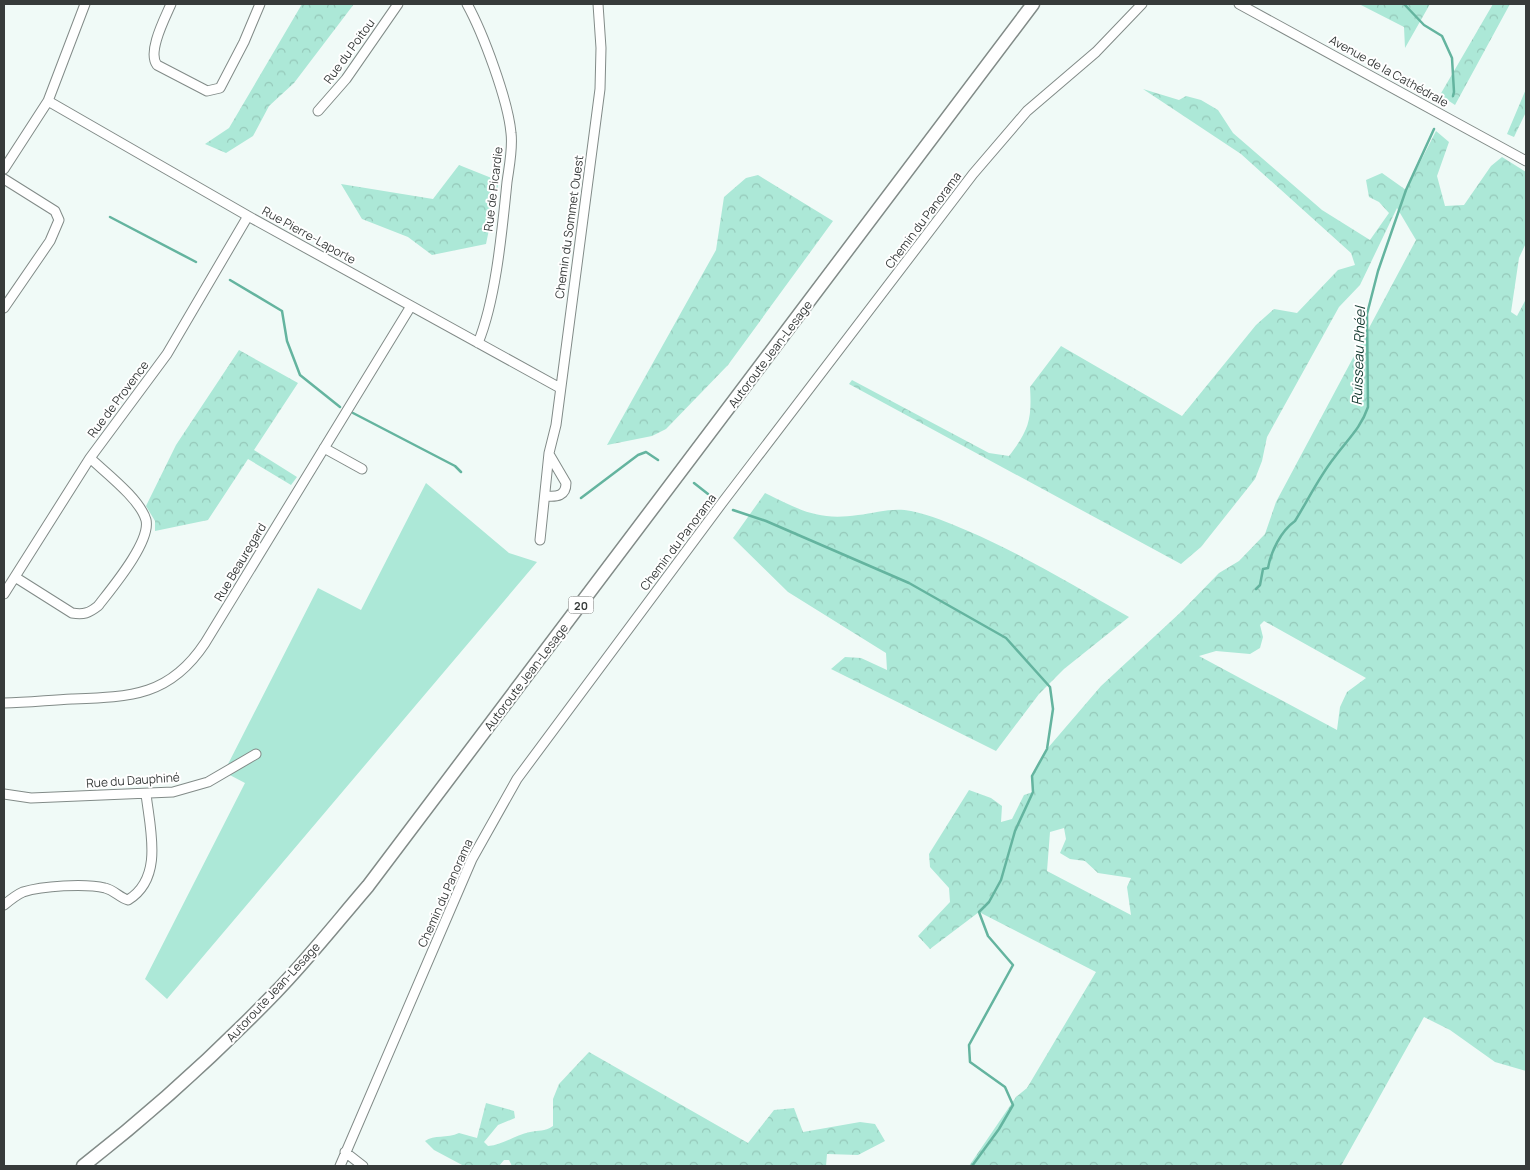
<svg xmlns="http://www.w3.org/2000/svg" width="1530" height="1170" viewBox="0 0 1530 1170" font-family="Manrope,sans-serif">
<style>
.green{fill:#ace8d7}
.forest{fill:url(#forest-crowns);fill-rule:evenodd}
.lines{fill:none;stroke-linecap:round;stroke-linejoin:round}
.stream{stroke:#64b49f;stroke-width:2.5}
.minor-casing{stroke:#828b88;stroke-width:11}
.highway-casing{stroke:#828b88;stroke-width:15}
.minor{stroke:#fff;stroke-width:9}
.highway{stroke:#fff;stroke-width:12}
.labels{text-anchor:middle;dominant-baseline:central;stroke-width:4;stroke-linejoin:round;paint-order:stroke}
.shield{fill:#fff;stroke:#737675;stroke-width:1}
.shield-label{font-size:11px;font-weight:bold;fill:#373b3a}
.street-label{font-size:12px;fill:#373b3a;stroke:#fff}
.water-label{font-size:14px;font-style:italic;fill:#153b31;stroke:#fff}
</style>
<defs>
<pattern id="forest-crowns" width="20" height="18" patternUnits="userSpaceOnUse" patternTransform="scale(1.25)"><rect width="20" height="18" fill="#ace8d7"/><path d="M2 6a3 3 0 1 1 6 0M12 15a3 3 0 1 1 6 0" fill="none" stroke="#95c8b9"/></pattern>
</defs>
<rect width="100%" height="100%" fill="#f0faf7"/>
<path class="green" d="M426,483L509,553L537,562L167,999L145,979L245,783L224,772L318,588L361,610Z"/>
<path class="forest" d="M302,4H354L294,83L269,106L253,136L226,153L205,144L229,128Z
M1359,4H1430L1405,48L1404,27Z
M1493,4H1510L1455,105L1440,95Z
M1143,89L1179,100L1186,96L1201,100L1218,110L1233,133L1322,210L1370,240L1389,213L1379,202L1369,197L1366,180L1382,173L1406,190L1436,131L1449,142L1437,176L1445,206L1464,205L1491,166L1502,157L1526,172V243L1519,258L1511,312L1517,316L1526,299V1071L1495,1062L1450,1030L1424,1017L1341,1166H969L1016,1097L1027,1088L1096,972L979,912L930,949L918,936L950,902L949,888L930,867L929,854L969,790L991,798L1002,806L1001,822L1012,819L1024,795L1033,792L1032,776L1047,749L1101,686L1182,611L1219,573L1239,561L1265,534L1276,502L1416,240L1397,208L1360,285L1339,307L1267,437L1262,461L1255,479L1201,547L1181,564L849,384L852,380L989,453L1009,456C1029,430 1032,419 1030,387L1061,346L1182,416L1256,325L1274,309L1297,313L1338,270L1355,265L1351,253L1241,154ZM1264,621L1366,678L1347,692L1340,707L1337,730L1199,656L1216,651L1250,654L1260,648L1263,637L1260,625ZM1064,828L1066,839L1060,853L1070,859L1085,861L1098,873L1131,878L1127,887L1131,915L1047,871L1050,832Z
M1526,89V112L1514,137L1507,134Z
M459,165L499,181L486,244L432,255L408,237L362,219L341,184L433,199Z
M758,175L833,221L728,365L666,429L652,436L607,445L716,250L724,197L746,178Z
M239,350L298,383L254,450L297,477L291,485L248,459L208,520L155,531V521L146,506L176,445Z
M765,493C800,510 818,521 858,515C876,513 893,507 911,511C931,515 949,523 968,531C1024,555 1076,587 1129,617L1064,669L1039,694L996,751L831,669L845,657L861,658L887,670L886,653L788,592L733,538Z
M589,1052L748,1143L774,1110L794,1108L803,1132L860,1122L875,1124L885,1141L858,1155L827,1154L826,1166H512L509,1160H504L499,1166H464L434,1150L425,1141C434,1134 447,1139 459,1133L477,1138L486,1103L514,1111L515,1118L498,1125L484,1142L488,1146C503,1145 515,1135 530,1132C539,1130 544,1132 553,1126V1099L559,1084Z"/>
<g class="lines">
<path class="stream" d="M1404,4L1424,25L1442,36L1452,58L1454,92L1453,96
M110,217L196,262
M230,280L282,311L287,341L300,375L340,407
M353,413L455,466L461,472
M694,483L708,494
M581,498L638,455L646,452L658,460
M733,510L766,521L909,583L1006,638L1050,687L1053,709L1047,749L1032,776L1033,792L1015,831L1001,880L989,902L979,912L988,936L1013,965L969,1045L970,1062L1005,1087L1013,1105L999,1129L972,1166
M1256,589L1260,585L1263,569L1268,568C1271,551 1281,531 1295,521C1308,500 1319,477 1334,458C1347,440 1361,428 1368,407L1367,314L1378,271L1406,190L1434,129"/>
<g class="minor-casing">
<path id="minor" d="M171,4C165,18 147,52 157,65L207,91L220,88L244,42L260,4
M467,4C483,33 508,100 511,133C513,149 509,167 507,182C502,231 496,299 478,343
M1239,4L1526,161
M48,101L248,216L560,388
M318,111L346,79L398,4
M4,169L48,101L85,4
M4,179L55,211L59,220L50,241L4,308
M324,448L362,469
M546,496C557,497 566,496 566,483L549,454
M540,540L549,453L556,425L600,89L601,48L598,4
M15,577L72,613C84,615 89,613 98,606C111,589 151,542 146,520C140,499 106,473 90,458
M4,594L90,458L167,354L248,216
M4,703C27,703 49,700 72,699C131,697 170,696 205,643L411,306
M4,794L31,798L173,792L208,782L256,754
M4,905C10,900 16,895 23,892C42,886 85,883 105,888C114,890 120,898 128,900C164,878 150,829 146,794
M345,1152L363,1166
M340,1166L472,859L517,779L722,503L973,174L1027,111L1096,52L1142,4"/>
</g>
<g class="highway-casing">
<path id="highway" d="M83,1166C151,1113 215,1055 275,993C308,959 337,922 368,886L1033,4"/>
</g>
<use href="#minor" class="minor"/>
<use href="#highway" class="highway"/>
</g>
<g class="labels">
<rect class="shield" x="568.5" y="596.5" width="25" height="17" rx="4"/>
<g class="shield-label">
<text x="581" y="605">20</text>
</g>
<g class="street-label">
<text transform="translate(349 51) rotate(-54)">Rue du Poitou</text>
<text transform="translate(1389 71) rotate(29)">Avenue de la Cathédrale</text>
<text transform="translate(493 189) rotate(-83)">Rue de Picardie</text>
<text transform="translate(923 220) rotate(-53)">Chemin du Panorama</text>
<text transform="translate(569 227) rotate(-82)">Chemin du Sommet Ouest</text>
<text transform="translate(309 235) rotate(29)">Rue Pierre-Laporte</text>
<text transform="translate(770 354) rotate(-53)">Autoroute Jean-Lesage</text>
<text transform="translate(118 399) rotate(-53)">Rue de Provence</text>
<text transform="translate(678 542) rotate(-53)">Chemin du Panorama</text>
<text transform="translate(240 562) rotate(-59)">Rue Beauregard</text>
<text transform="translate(526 677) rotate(-53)">Autoroute Jean-Lesage</text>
<text transform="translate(133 780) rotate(-4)">Rue du Dauphiné</text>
<text transform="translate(445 893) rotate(-66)">Chemin du Panorama</text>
<text transform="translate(273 992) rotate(-47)">Autoroute Jean-Lesage</text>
</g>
<g class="water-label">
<text transform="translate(1358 356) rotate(-88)">Ruisseau Rhéel</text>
</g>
</g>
<rect width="1530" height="1170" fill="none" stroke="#373b3a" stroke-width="10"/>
</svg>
